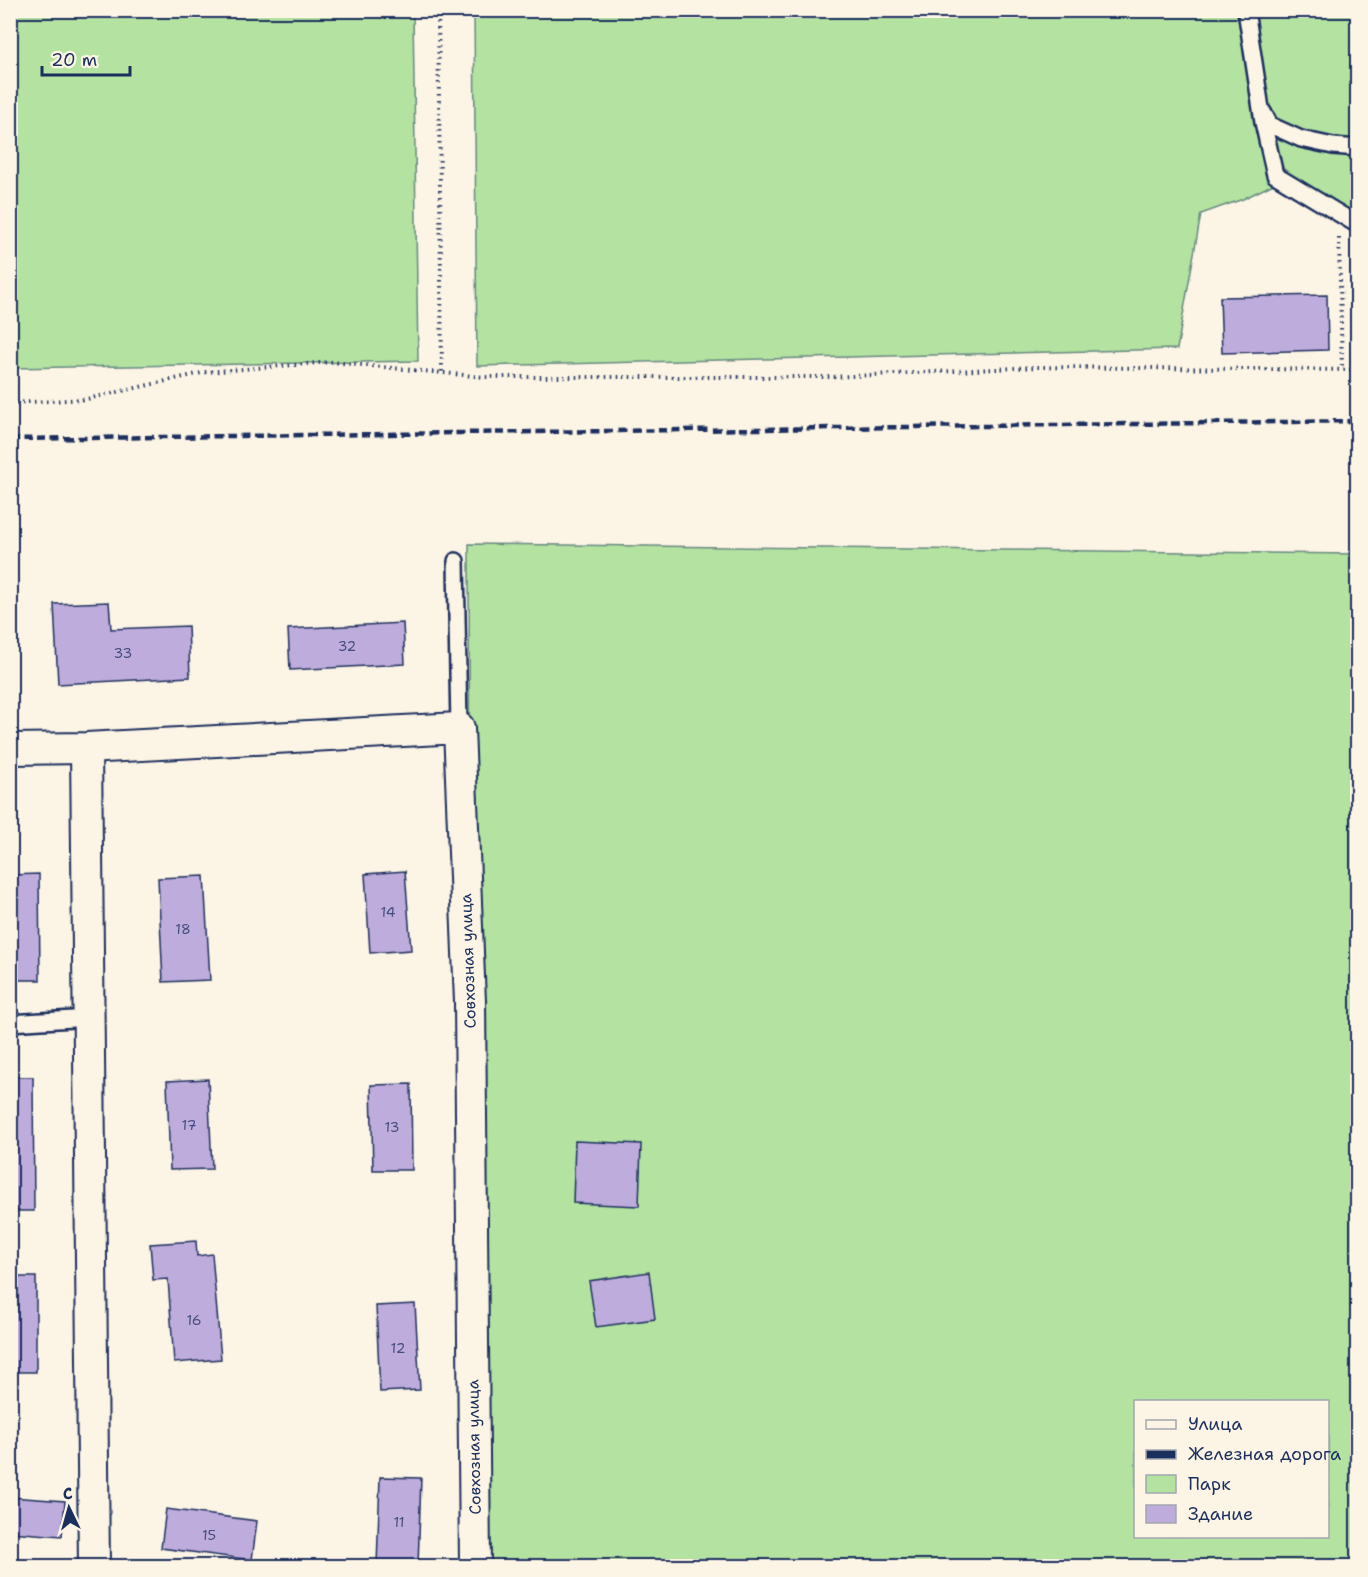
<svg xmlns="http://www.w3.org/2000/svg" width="1368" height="1577" viewBox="0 0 1368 1577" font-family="'Shantell Sans',sans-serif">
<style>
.green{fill:#b3e2a1;stroke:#678880;stroke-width:1.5;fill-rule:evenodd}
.building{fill:#beacdc;stroke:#1b2f5e;stroke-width:1.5}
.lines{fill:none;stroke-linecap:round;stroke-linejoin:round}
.lane-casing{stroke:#1b2f5e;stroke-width:20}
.street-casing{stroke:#1b2f5e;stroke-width:34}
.path{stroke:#1b2f5e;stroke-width:4;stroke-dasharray:1.5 4.5;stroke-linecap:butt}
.lane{stroke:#fcf5e5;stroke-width:15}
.street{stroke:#fcf5e5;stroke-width:30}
.rail{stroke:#1b2f5e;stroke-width:4.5;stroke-dasharray:9 4.5;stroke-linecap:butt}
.labels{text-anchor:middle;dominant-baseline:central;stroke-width:4.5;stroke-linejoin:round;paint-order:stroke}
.number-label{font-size:14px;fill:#444e7e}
.street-label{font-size:16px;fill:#1b2f5e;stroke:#fcf5e5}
</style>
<rect width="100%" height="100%" fill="#fcf5e5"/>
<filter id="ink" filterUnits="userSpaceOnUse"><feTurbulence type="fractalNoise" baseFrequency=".0167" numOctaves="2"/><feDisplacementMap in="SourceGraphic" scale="12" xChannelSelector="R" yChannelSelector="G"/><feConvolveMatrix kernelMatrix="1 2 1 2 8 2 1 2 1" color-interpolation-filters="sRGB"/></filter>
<g filter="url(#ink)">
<path class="green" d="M10,11H413L418,361L11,368Z
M474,11H1357V225L1286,178L1243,199L1201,214L1177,349L477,366Z
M469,544L1357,554V1566H483L470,1002ZM1136,1402H1328V1536H1136Z"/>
<path class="building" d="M1327,295L1328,350L1222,353L1220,297Z
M1353,296H1358V359H1356Z
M109,602L111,629L188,626L190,677L58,684L54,604Z
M403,623L405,664L290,670L288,629Z
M405,871L411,950L370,953L365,874Z
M39,874L40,980H10V875Z
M204,876L210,980L163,982L158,878Z
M10,1077H33L34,1211H10Z
M208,1079L212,1169L170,1170L167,1081Z
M411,1084L412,1170H373L371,1085Z
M575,1141L641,1144L639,1206L573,1203Z
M196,1241L197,1256L212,1254L221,1359L174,1363L168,1279L153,1280L150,1244Z
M649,1272L655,1319L596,1327L589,1281Z
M10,1277H36V1372H10Z
M415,1304L420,1390L380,1392L376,1306Z
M380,1477L421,1478L418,1566H377Z
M10,1497L65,1501L62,1536L10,1532Z
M166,1509L257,1521L252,1560L161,1548Z"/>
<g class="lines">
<g class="lane-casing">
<path id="lane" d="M1246,10L1263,122L1275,175L1358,225
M1263,112L1270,125L1301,139L1333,146L1358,148
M456,561L459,728
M10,1023L89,1018"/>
</g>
<g class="street-casing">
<path id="street" d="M86,748L94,1566
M10,749L86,748L459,728L470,1002L475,1566"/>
</g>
<path class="path" d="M438,10L442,373
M1339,238L1342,370
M10,403L87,399L206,372L331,362L484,377H832L1036,367L1358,370"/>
<use href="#lane" class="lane"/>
<use href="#street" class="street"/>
<path class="rail" d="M10,439L1358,421"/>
</g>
</g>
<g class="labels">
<g class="number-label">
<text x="347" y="646">32</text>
<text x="123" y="653">33</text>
<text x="388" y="912">14</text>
<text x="183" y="929">18</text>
<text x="189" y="1125">17</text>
<text x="392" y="1127">13</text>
<text x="194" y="1320">16</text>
<text x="398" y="1348">12</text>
<text x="399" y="1522">11</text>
<text x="209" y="1535">15</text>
</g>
<g class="street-label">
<text transform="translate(468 961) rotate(-92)">Совхозная улица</text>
<text transform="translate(474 1447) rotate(-91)">Совхозная улица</text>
</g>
</g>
<rect width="1368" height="1577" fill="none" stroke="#fcf5e5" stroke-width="36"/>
<rect x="18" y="18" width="1332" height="1541" fill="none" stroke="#1b2f5e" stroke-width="2" filter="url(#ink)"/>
<rect x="1134" y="1400" width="195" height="138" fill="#fcf5e5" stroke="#a2a6af" stroke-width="1.5"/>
<rect x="1146" y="1420" width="30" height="9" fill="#fcf5e5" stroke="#a2a6af" stroke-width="1.5"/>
<text x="1188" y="1430" font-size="18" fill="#1b2f5e">Улица</text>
<rect x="1146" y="1450" width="30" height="9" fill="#1b2f5e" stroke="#a2a6af" stroke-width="1.5"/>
<text x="1188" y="1460" font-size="18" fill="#1b2f5e">Железная дорога</text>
<rect x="1146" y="1475" width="30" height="18" fill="#b3e2a1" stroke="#a2a6af" stroke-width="1.5"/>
<text x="1188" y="1490" font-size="18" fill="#1b2f5e">Парк</text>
<rect x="1146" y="1505" width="30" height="18" fill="#beacdc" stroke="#a2a6af" stroke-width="1.5"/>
<text x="1188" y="1520" font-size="18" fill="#1b2f5e">Здание</text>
<g transform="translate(69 1508) rotate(355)" stroke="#fcf5e5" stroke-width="4.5" paint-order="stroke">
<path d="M0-4.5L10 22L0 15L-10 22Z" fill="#1b2f5e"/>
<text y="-9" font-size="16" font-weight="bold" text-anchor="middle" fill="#1b2f5e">С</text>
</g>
<path d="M42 66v9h88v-9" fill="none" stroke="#1b2f5e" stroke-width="3"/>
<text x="51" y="66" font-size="18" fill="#1b2f5e" stroke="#fcf5e5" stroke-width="4.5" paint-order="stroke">20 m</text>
</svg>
